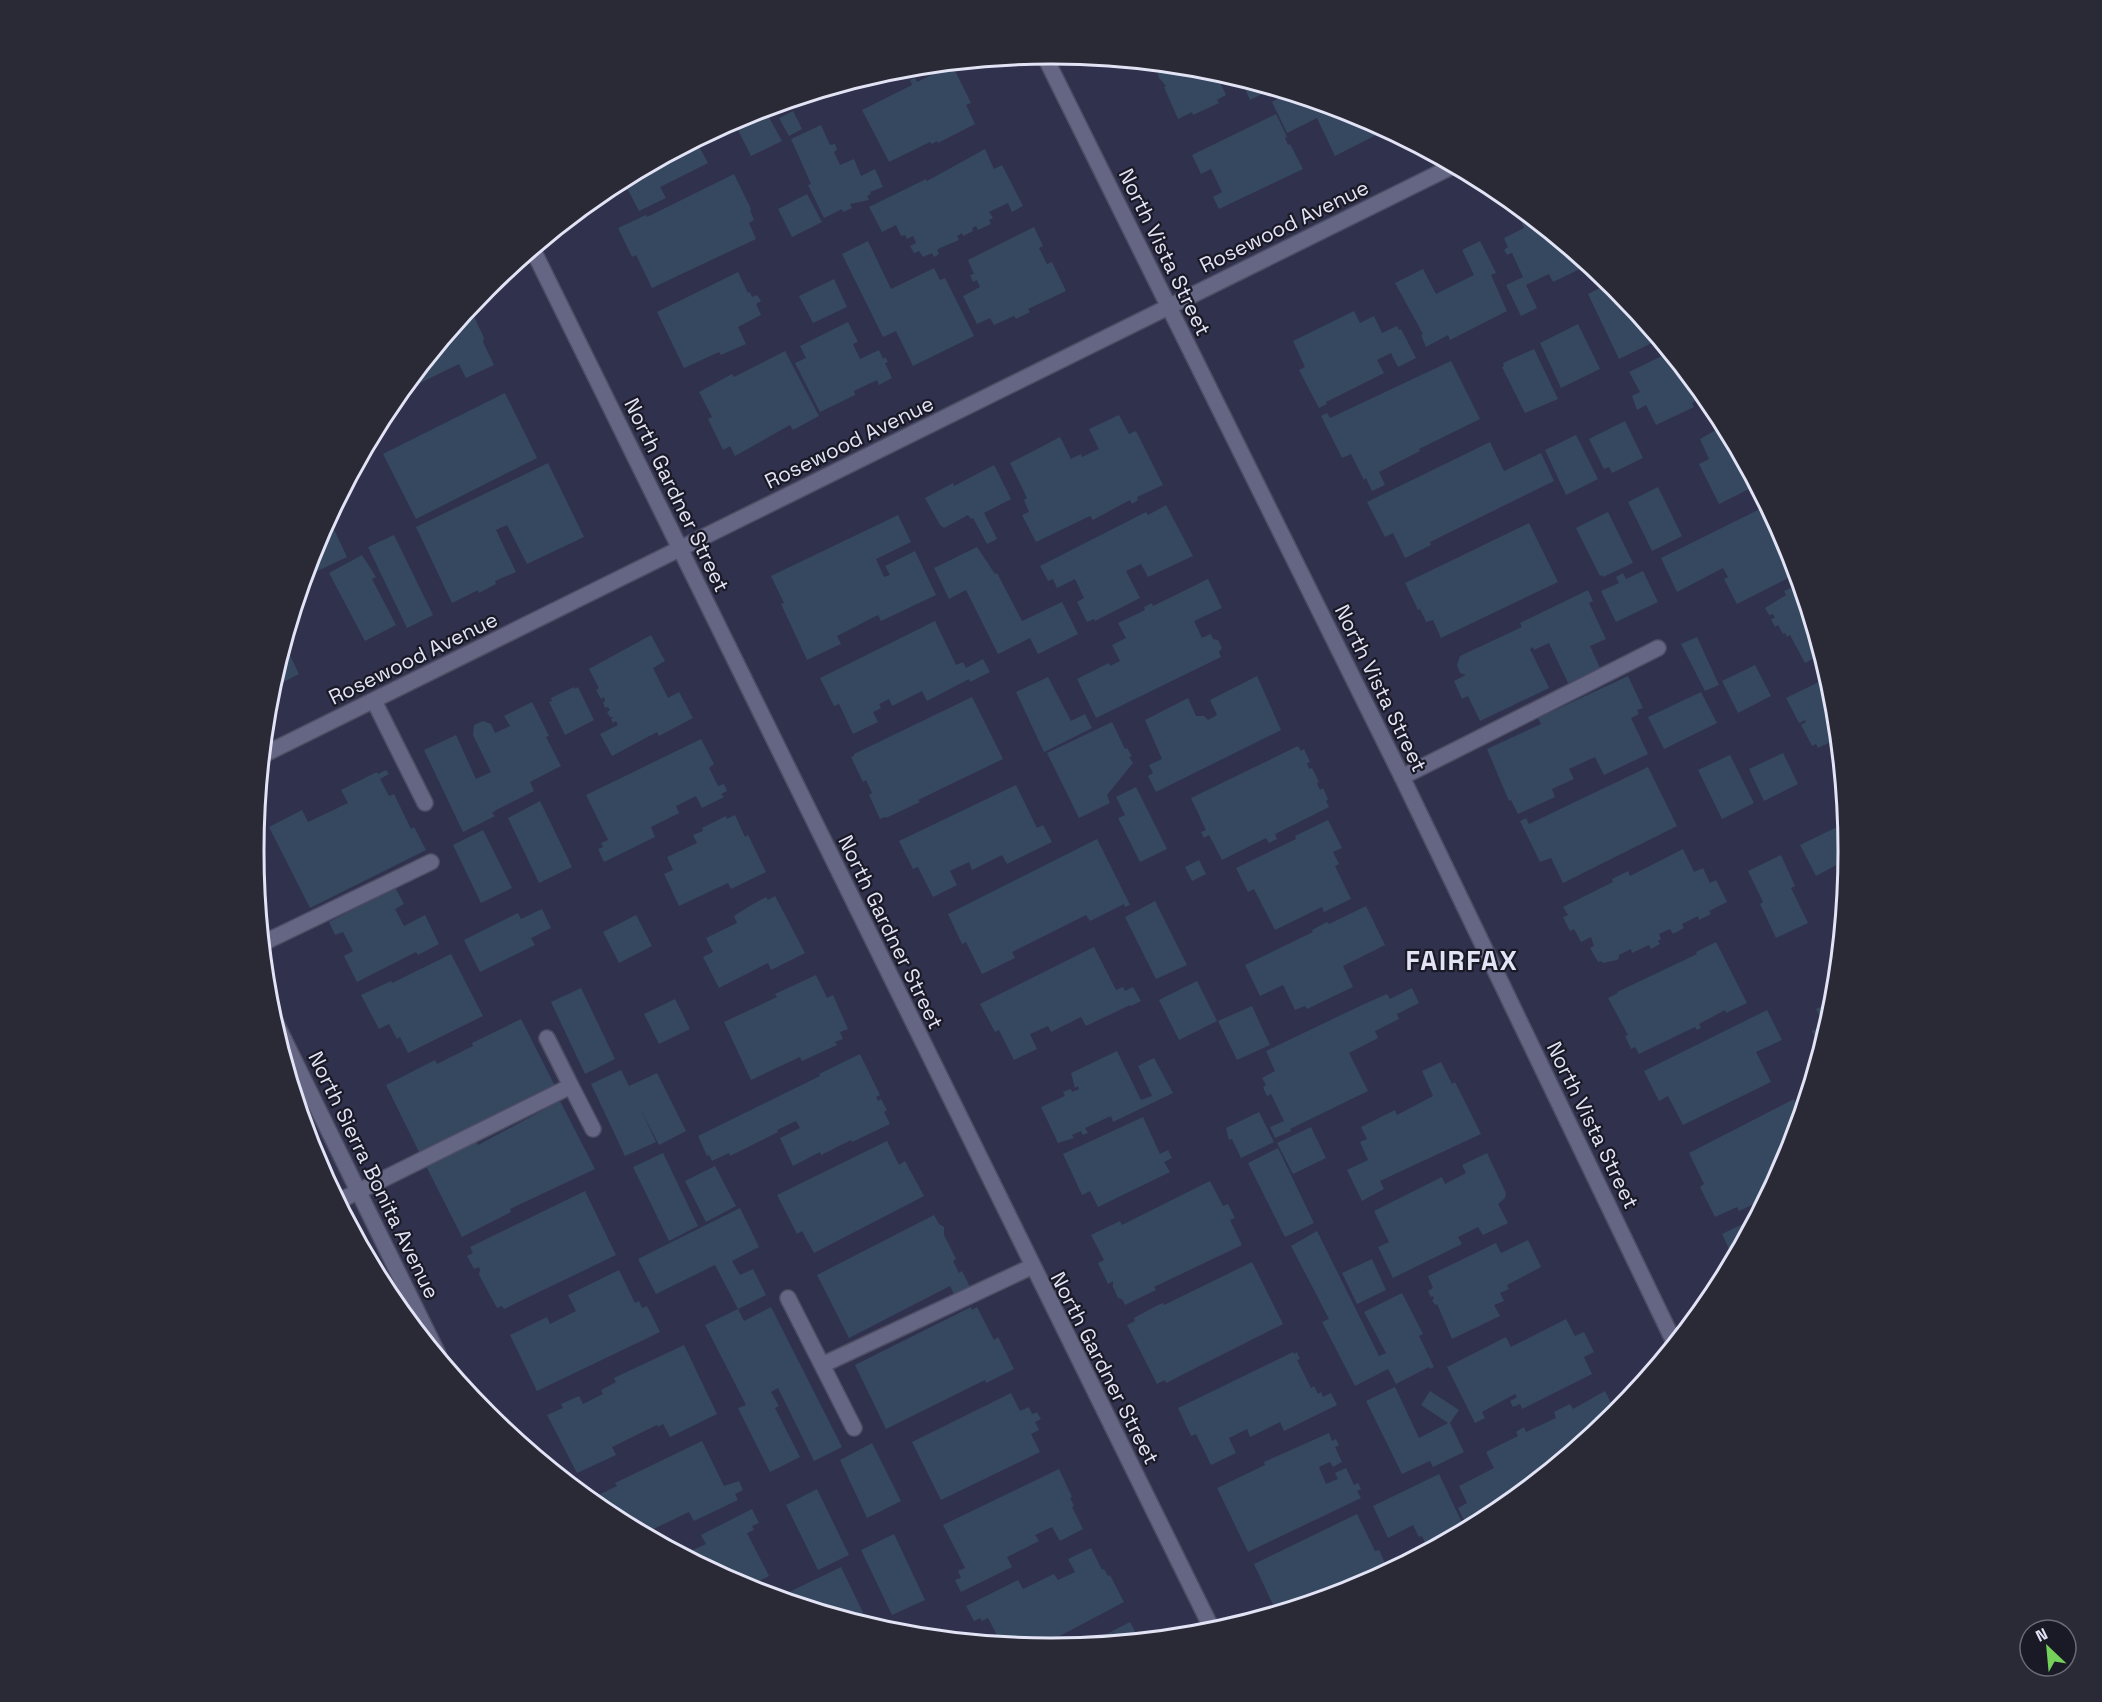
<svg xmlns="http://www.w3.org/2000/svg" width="2102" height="1702" viewBox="0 0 2102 1702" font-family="'Space Grotesk',sans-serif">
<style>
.building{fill:#354860}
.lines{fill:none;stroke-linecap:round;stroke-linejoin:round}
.service-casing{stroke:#4d4d64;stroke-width:18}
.minor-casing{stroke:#4d4d64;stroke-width:18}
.service{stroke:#646684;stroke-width:15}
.minor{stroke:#646684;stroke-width:15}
.labels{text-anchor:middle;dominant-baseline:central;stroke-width:4.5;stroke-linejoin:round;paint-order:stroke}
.street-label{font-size:21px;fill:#e2e3f5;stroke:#1a1a27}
.district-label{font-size:27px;font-weight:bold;letter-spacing:1.5px;fill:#e2e3f5;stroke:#1a1a27}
.rim{fill:none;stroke:#e2e3f5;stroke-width:3}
</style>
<rect width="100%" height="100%" fill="#30314c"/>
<path class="building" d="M952,65L971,103L966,105L975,124L938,143L937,141L932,144L930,142L889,162L862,110L912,85L910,80L915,78L917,82Z
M1160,65L1207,69L1232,77L1220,82L1226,95L1217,100L1219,103L1193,115L1192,112L1178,119L1164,87L1166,86L1159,78L1156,67Z
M887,72L849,92L845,85L861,80Z
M1241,80L1255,84L1272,89L1250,100Z
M1287,94L1356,115L1386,130L1335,156L1317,118L1287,133L1272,102Z
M793,111L802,129L789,136L779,118Z
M766,112L782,141L751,156L737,128Z
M1276,114L1287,137L1285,138L1288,145L1290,144L1303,169L1219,209L1213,197L1222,192L1211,169L1201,174L1192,155Z
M821,125L830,145L835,144L837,150L834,152L840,165L854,159L861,176L875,169L883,187L870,192L871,194L867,196L869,200L850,204L852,208L843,212L842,209L824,218L808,185L811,184L791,139Z
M696,141L708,163L660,187L666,198L639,211L628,190L617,191L613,186Z
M985,149L994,169L1002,165L1023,206L1012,212L1008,203L989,212L993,218L989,220L991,224L978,230L976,226L972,228L973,231L963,236L962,233L957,236L959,240L940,248L937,250L939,254L934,257L932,253L923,257L919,251L914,253L910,246L916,243L913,236L907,239L905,235L901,236L896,225L882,232L869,207L926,179L927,181Z
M734,174L751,209L750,210L754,220L749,223L756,239L652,288L636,255L632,257L618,228L646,215L647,217Z
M807,194L822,222L792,237L778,209Z
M1527,216L1580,259L1584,267L1553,282L1549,274L1526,285L1537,308L1521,316L1506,285L1523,277L1512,253L1507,255L1504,250L1508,247L1504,238L1524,228L1520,219Z
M1034,227L1043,246L1039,248L1047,264L1052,262L1066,291L1028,309L1030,312L1016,319L1014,316L994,325L990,318L977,324L963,296L980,287L977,280L973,282L970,275L974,274L968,260Z
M868,241L891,289L934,268L940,280L945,278L974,336L913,366L896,331L883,337L842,254Z
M1480,241L1496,273L1491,275L1507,311L1450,340L1448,335L1426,347L1421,335L1423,334L1395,283L1423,269L1436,294L1474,275L1462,250Z
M738,272L748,293L750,292L752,297L757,295L761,301L756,304L761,315L738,327L746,344L721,355L719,352L684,368L657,312Z
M834,279L847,307L813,323L799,296Z
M1607,281L1615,288L1658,340L1619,359L1588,294L1600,288L1599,285Z
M1354,311L1360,323L1374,316L1382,333L1397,326L1399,330L1401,329L1416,358L1398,367L1391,353L1377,360L1384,373L1326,402L1327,404L1319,408L1299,370L1305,367L1293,341Z
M466,313L468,316L473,314L484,338L483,342L494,365L466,378L459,364L420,383L416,375Z
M848,322L858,342L853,344L860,359L879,350L883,359L885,357L888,362L885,363L892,378L879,385L877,380L854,391L855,395L820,412L795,363L806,358L800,346Z
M1578,324L1600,369L1561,388L1540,343Z
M1534,349L1558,399L1525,413L1502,367L1504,366L1503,363Z
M785,351L819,416L793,430L790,425L735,456L730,446L723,450L708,419L712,417L699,392L732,374L734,377Z
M1668,353L1704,397L1692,403L1694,407L1656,425L1646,405L1637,410L1632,396L1640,392L1629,372Z
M1451,361L1480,419L1419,449L1420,451L1379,472L1385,485L1372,491L1366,478L1364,480L1351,454L1342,458L1321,416L1327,413L1330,418Z
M505,393L537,458L416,519L383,454Z
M1119,415L1129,434L1136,431L1163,485L1137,497L1138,500L1132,504L1130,500L1093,520L1090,516L1036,542L1022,515L1029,512L1024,500L1027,498L1010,463L1060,437L1071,459L1081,454L1082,457L1099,449L1089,429Z
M1625,421L1643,458L1612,473L1609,467L1604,469L1589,439Z
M1723,426L1755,486L1719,504L1699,464L1709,459L1700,439Z
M1576,435L1598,479L1566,495L1545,450Z
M1490,442L1504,471L1541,453L1554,481L1430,542L1431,545L1405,558L1393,533L1385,537L1367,502Z
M548,463L584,537L527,564L507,525L496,530L516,572L495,581L496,584L479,593L478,590L452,603L416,527Z
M994,465L1011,499L984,513L997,539L987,544L973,518L971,519L968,515L944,528L940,525L925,498L953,483L954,486Z
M1658,487L1682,536L1652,551L1628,502Z
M1166,505L1193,556L1148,577L1141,564L1126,571L1140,598L1095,621L1094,619L1087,622L1077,602L1084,598L1075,579L1057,588L1053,579L1048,581L1040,566L1146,512L1148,515Z
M1766,506L1787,546L1796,574L1737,604L1724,579L1728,577L1723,568L1677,592L1661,558Z
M1608,512L1633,563L1603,577L1602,575L1600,576L1576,528Z
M898,515L911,542L876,559L884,577L890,575L885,566L915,551L936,595L881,621L878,615L837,636L841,644L807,660L781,604L784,603L771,576Z
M329,519L347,557L305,577L315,546Z
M1529,523L1558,582L1441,638L1433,620L1426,622L1420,609L1418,610L1405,583Z
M394,535L433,615L407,628L368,547Z
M977,547L995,574L997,573L1022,621L1062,602L1078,634L1038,654L1030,638L998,654L966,590L949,599L934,568Z
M362,555L376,577L372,579L396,625L365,641L329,573Z
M1643,571L1658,602L1616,622L1601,591L1619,583L1616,577L1623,573L1626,579Z
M1208,579L1222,608L1194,621L1202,638L1211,634L1213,639L1218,640L1222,648L1219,652L1221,657L1096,718L1077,679L1109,663L1110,666L1120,661L1112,645L1126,638L1118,623L1145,610L1144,607L1152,603L1153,606Z
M1791,588L1793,591L1800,588L1820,655L1805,663L1790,635L1787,637L1785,633L1783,634L1778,625L1775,627L1771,619L1775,618L1773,614L1769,615L1765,608L1786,595L1784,591Z
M1588,590L1593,601L1589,603L1606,639L1590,646L1600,668L1568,683L1549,643L1534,650L1533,647L1530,649L1549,688L1480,721L1468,696L1462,699L1454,681L1466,675L1460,673L1457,665L1460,656L1522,627L1520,623Z
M935,621L956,665L963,662L966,668L983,659L990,672L970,682L969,679L927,701L922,691L892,706L889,699L879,704L881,708L873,712L878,722L853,734L839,704L834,706L820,678Z
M651,635L665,661L653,668L668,698L679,692L693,718L659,736L657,732L612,756L600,734L618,725L616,721L613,723L611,719L614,717H610L607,712L610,710L608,707L605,708L603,702L605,701L604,697L601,699L596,690L599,688L589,669Z
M1697,637L1719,685L1705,691L1681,644Z
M285,645L299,674L272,688L281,657Z
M1755,665L1771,696L1738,713L1722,681Z
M1257,676L1281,730L1156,792L1148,776L1153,773L1149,765L1162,759L1145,720L1188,698L1196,716H1204L1208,720L1217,715L1210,700Z
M1628,676L1643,708L1637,710L1639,714L1631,718L1648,754L1604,775L1595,757L1569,769L1574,779L1552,789L1555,797L1518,814L1511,800L1509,801L1487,749L1541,724L1538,718Z
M1048,677L1071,721L1085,714L1092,728L1044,752L1016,692Z
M1827,678L1833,696L1837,739L1818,748L1816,744L1812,746L1801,725L1806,722L1805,720L1799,723L1786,698Z
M574,687L575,689L578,687L594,720L565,735L549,702L552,701L551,698Z
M1701,692L1717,723L1664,749L1648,717Z
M972,697L1003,759L918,800L920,802L886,818L885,817L880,819L869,795L872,793L866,780L863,782L851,757L854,756V754Z
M532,702L549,736L546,737L561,766L530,782L534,791L496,810L492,813L495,816L463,832L424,750L456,735L476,779L491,772L473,735L474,725L483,721L491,724L495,733L510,726L504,716Z
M1112,722L1125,749L1127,748L1132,756L1129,757L1133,763L1107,795L1110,803L1079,818L1047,753Z
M701,739L714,764L709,768L718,786L724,784L727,791L721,794L724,797L702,808L696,796L676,806L679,813L651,827L655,837L604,862L598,849L603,847L601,843L608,840L586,795Z
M1298,746L1301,751L1304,749L1310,762L1307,763L1309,769L1312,768L1319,782L1317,783L1320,790L1323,788L1328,799L1326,801L1329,807L1275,834L1277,839L1269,843L1266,838L1222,860L1209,835L1204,838L1201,832L1206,830L1191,798Z
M1783,753L1798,784L1764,801L1749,769Z
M1730,755L1754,803L1722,819L1698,770Z
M1648,767L1677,826L1563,883L1551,858L1540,862L1520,821L1526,818L1529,824Z
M386,770L389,774L380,779L389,796L394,794L411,829L414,827L426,850L310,908L269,827L302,810L308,822L348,803L341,790L377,772L378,774Z
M1016,785L1037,828L1043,825L1052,842L1007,864L1002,855L972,870L969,862L950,871L957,885L933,897L918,867L913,869L899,841Z
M1136,787L1167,849L1140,862L1118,818L1125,815L1116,797Z
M540,801L572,867L539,883L508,818Z
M735,815L745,837L748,835L766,872L731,889L728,883L679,906L664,874L673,870L667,857L697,843L693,835L703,831L702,828L726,816L727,819Z
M1328,820L1342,848L1333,852L1339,864L1335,866L1351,899L1324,912L1322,907L1275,930L1254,889L1248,892L1236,868L1296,839L1295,836Z
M1845,823L1848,851L1846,873L1840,863L1816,876L1800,845Z
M483,830L512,888L481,903L453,845Z
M1097,839L1130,905L1125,907L1124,904L1090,921L1086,915L1012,952L1015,958L982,974L966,942L962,944L948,914Z
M1683,849L1694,872L1703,868L1710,883L1716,880L1727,902L1709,911L1711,914L1699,920L1698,916L1682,924L1684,928L1673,934L1670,929L1659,934L1661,939L1658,941L1660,944L1651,949L1649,945L1632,953L1631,949L1619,955V958L1617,960L1603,963L1601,961L1598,962L1590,948L1594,946L1591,937L1581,942L1574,929L1570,931L1563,917L1568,915L1563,907L1613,882L1612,879L1628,871L1630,876Z
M1781,855L1795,886L1791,888L1808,923L1776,938L1760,904L1763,902L1748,871Z
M1199,860L1206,874L1192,881L1185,867Z
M395,887L404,904L395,909L404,926L425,915L439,944L418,955L416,952L357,982L344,956L353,951L343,932L335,935L329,922Z
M775,896L805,953L771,970L768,963L719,988L703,957L713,952L706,938L737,923L734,916L748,907L766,897L768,900Z
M1155,901L1187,965L1156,979L1125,917Z
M1366,906L1385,945L1343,966L1353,987L1307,1009L1305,1006L1295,1010L1283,985L1260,996L1245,965L1313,932L1312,930L1327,922L1329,924Z
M542,909L551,928L531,938L535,945L480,972L464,940L518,913L521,919Z
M636,915L652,946L619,963L603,932Z
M1716,942L1747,1003L1726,1013L1725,1010L1699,1024L1701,1028L1697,1030L1695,1027L1639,1054L1635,1047L1631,1049L1625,1036L1628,1035L1608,998L1618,993L1617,992L1697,954L1696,952Z
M1094,947L1116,990L1123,987L1125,991L1133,987L1141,1001L1131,1006L1130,1005L1086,1026L1081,1017L1051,1032L1048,1026L1030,1034L1037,1049L1014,1060L999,1030L995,1032L980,1004Z
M451,954L483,1016L408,1053L400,1037L397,1039L389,1024L379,1029L361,995L391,981L392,983Z
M816,975L827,998L833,995L848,1029L840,1032L843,1039L835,1042L837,1045L802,1061L800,1057L751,1080L724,1022L777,997L775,994Z
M1197,981L1217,1021L1179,1040L1159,1000Z
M581,988L615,1059L585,1074L551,1002Z
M1412,988L1419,1003L1397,1014L1399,1019L1375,1031L1378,1038L1349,1053L1368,1091L1290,1129L1291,1131L1275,1138L1270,1127L1284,1121L1271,1094L1267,1096L1263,1087L1266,1085L1262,1078L1275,1071L1266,1051L1362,1005L1387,994L1390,999Z
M675,999L690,1029L659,1044L644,1014Z
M1833,1001V1007L1820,1048L1812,1031L1824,1025L1816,1009Z
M1252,1006L1270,1045L1237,1060L1218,1021Z
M1767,1010L1782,1040L1756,1052L1771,1082L1683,1125L1668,1096L1659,1101L1644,1071Z
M521,1019L556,1088L507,1112L506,1109L469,1128L471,1131L421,1156L386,1085L435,1060L437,1064L473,1046L472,1043Z
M1117,1051L1141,1100L1152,1096L1138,1066L1154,1058L1173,1093L1113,1122L1111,1116L1085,1128L1088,1133L1083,1135L1081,1131L1072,1135L1074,1138L1058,1143L1041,1107L1065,1096L1063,1092L1071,1089L1072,1092L1079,1089L1078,1086L1075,1088L1071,1073Z
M860,1054L880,1095L876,1097L878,1101L881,1099L887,1110L884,1112L890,1124L852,1142L851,1140L821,1155L820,1152L793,1166L780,1138L800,1128L796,1121L777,1130L778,1132L730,1156L729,1153L712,1161L709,1155L707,1156L698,1136L820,1076L819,1074Z
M1441,1062L1452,1084L1455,1082L1481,1134L1380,1181L1384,1189L1362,1201L1347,1170L1368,1160L1360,1142L1367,1139L1361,1127L1395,1110L1397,1115L1433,1096L1422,1071Z
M621,1070L629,1086L657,1073L686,1131L659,1145L641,1110L656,1142L625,1156L591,1084Z
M1794,1099L1800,1113L1787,1156L1765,1199L1739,1211L1737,1207L1715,1217L1700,1187L1704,1184L1689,1153Z
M560,1101L595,1169L510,1209L511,1212L462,1237L426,1166L476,1141L478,1145Z
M1259,1112L1274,1142L1241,1158L1232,1139L1229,1140L1226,1128Z
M1143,1117L1160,1154L1168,1150L1172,1158L1164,1162L1170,1172L1098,1207L1090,1191L1082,1195L1063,1154Z
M1311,1127L1326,1158L1293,1174L1277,1143Z
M887,1141L899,1165L905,1161L924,1196L814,1253L802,1231L797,1234L777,1195Z
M1278,1148L1314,1223L1285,1237L1248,1163Z
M663,1153L698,1226L669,1241L633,1167Z
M1487,1153L1506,1193L1505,1198L1498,1204L1508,1223L1483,1235L1478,1227L1458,1237L1462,1244L1393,1278L1378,1247L1389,1242L1374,1211L1442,1177L1445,1184L1466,1173L1462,1165Z
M715,1166L736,1206L706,1222L685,1181Z
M1210,1181L1223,1206L1228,1204L1235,1218L1230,1220L1242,1245L1154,1287L1156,1290L1125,1305L1122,1299L1118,1298L1113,1287V1281L1108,1284L1098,1263L1104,1260L1091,1235L1120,1221L1122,1225Z
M585,1191L616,1255L504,1309L502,1306L497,1308L479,1275L480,1270L479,1267L474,1269L467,1256L473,1253L470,1247Z
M740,1208L759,1247L732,1261L740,1275L753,1269L766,1295L738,1309L715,1265L656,1294L638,1259Z
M934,1215L939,1224L944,1227V1235L956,1259L953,1261L959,1273L962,1271L970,1287L954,1294L950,1286L849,1338L817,1275Z
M1753,1219L1733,1258L1722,1234Z
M1317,1231L1379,1356L1386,1353L1364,1312L1402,1293L1423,1334L1419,1336L1434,1367L1430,1369L1429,1367L1396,1384L1388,1369L1355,1386L1322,1322L1329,1319L1291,1246Z
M1528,1240L1541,1267L1507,1285L1509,1289L1500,1293L1504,1301L1494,1305L1500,1316L1452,1339L1437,1304L1435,1305L1432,1300L1434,1299L1433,1296L1431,1297L1428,1291L1433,1288L1428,1276L1496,1243L1501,1253Z
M1372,1259L1386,1290L1357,1304L1342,1273Z
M1252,1262L1283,1324L1166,1383L1165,1380L1157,1384L1127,1325L1135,1321L1134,1318L1156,1306L1163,1303L1164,1305Z
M619,1270L635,1303L639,1301L642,1308L647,1306L660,1332L537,1391L510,1335L547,1317L550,1324L576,1311L568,1295Z
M771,1307L842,1447L814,1461L778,1388L771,1392L779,1406L775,1408L800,1457L770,1472L738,1408L746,1405L705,1325L738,1309L744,1321Z
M971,1307L972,1310L977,1307L994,1340L998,1337L1014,1369L986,1383L985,1380L886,1429L855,1365Z
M1566,1319L1575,1336L1584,1332L1594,1352L1584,1357L1592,1374L1522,1409L1520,1404L1513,1407L1510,1401L1517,1397L1515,1394L1482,1412L1485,1418L1475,1423L1447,1367L1506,1337L1511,1347Z
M684,1345L717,1414L670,1437L663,1424L658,1427L657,1425L612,1447L616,1455L577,1473L547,1415L563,1408L561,1404L579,1396L583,1404L603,1394L601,1390L616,1382L614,1378Z
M1293,1352L1294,1354L1297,1352L1300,1359L1297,1360L1311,1388L1314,1386L1318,1394L1321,1392L1323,1397L1331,1393L1337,1405L1284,1431L1280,1422L1250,1437L1247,1429L1229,1438L1236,1453L1211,1465L1196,1434L1191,1436L1178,1408Z
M1395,1387L1419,1438L1448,1423L1421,1405L1430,1391L1459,1410L1450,1423L1464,1452L1433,1467L1430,1461L1402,1474L1366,1401Z
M1605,1391L1616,1413L1614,1415L1494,1514L1468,1528L1458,1508L1467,1503L1459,1486L1494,1468L1486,1452L1518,1436L1516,1432L1524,1427L1526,1432L1556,1418L1554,1412L1570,1404L1573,1409Z
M1011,1393L1020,1411L1029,1407L1032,1414L1037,1412L1041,1419L1035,1422L1039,1430L1031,1434L1040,1452L941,1500L912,1442Z
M1329,1433L1332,1441L1336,1439L1339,1445L1335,1447L1342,1462L1333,1467L1330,1462L1319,1467L1326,1484L1338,1479L1335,1473L1346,1468L1354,1485L1358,1483L1361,1489L1357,1491L1361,1498L1248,1552L1217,1488L1265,1465L1264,1462Z
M702,1441L724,1486L739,1481L743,1490L735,1494L738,1500L694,1521L689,1512L645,1533L608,1513L590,1499L617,1486L615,1483Z
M872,1443L901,1501L867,1518L840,1460Z
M1059,1469L1072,1497L1070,1498L1074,1506L1072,1507L1083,1529L1060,1541L1052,1527L1035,1535L1039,1541L1007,1557L1012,1567L961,1592L955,1580L961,1578L958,1571L965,1568L943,1525Z
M1439,1474L1465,1529L1428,1549L1422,1536L1419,1537L1413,1525L1388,1538L1373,1506Z
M817,1489L849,1555L818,1570L786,1505Z
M752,1509L759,1523L752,1526L754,1530L747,1533L769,1576L747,1587L684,1554L706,1544L701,1535Z
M1357,1514L1375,1551L1379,1550L1388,1570L1356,1587L1276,1611L1254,1564Z
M894,1534L925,1600L892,1615L861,1550Z
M1091,1548L1102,1570L1104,1569L1108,1576L1110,1575L1124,1602L1039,1647L1001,1643L988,1618L982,1621L980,1618L974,1621L966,1606L1018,1580L1023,1589L1054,1574L1058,1580L1075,1572L1068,1559Z
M841,1567L869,1625L787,1600L790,1598L787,1593Z
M1130,1622L1139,1639L1087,1644Z"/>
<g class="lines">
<g class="service-casing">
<path id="service" d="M374,701L425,803
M1402,777L1658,648
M263,943L431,862
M547,1038L571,1086
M339,1201L571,1086L593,1129
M788,1298L854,1428
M822,1365L1031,1267"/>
</g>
<g class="minor-casing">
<path id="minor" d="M1044,55L1402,777L1674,1342
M533,250C760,710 983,1172 1213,1631
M263,755L1453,166
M272,1015L438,1354"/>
</g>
<use href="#service" class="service"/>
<use href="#minor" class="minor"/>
</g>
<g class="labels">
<g class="street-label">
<text transform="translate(1284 226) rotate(-26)">Rosewood Avenue</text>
<text transform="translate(1165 252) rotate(64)">North Vista Street</text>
<text transform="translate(849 442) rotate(-26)">Rosewood Avenue</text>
<text transform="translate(677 495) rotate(64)">North Gardner Street</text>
<text transform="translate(413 658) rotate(-26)">Rosewood Avenue</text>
<text transform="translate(1381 688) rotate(64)">North Vista Street</text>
<text transform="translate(891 932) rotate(64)">North Gardner Street</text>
<text transform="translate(1593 1125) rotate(64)">North Vista Street</text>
<text transform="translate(374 1175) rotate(64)">North Sierra Bonita Avenue</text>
<text transform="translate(1105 1368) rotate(63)">North Gardner Street</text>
</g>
<g class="district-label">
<text x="1462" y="960">FAIRFAX</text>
</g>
</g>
<path d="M0 0H2102V1702H0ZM1050 64H1052A786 786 0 0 1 1838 850V852A786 786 0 0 1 1052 1638H1050A786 786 0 0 1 264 852V850A786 786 0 0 1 1050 64Z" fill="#2a2a37" fill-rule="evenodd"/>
<path class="rim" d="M1050 64H1052A786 786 0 0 1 1838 850V852A786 786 0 0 1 1052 1638H1050A786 786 0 0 1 264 852V850A786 786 0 0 1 1050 64Z"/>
<g transform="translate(2048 1648) rotate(334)"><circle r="28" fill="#1a1a27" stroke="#6a6a79" stroke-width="1.5"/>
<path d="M0-4.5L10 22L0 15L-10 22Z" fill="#74d25b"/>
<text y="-9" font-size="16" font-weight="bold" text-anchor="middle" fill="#e2e3f5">N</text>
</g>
</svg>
